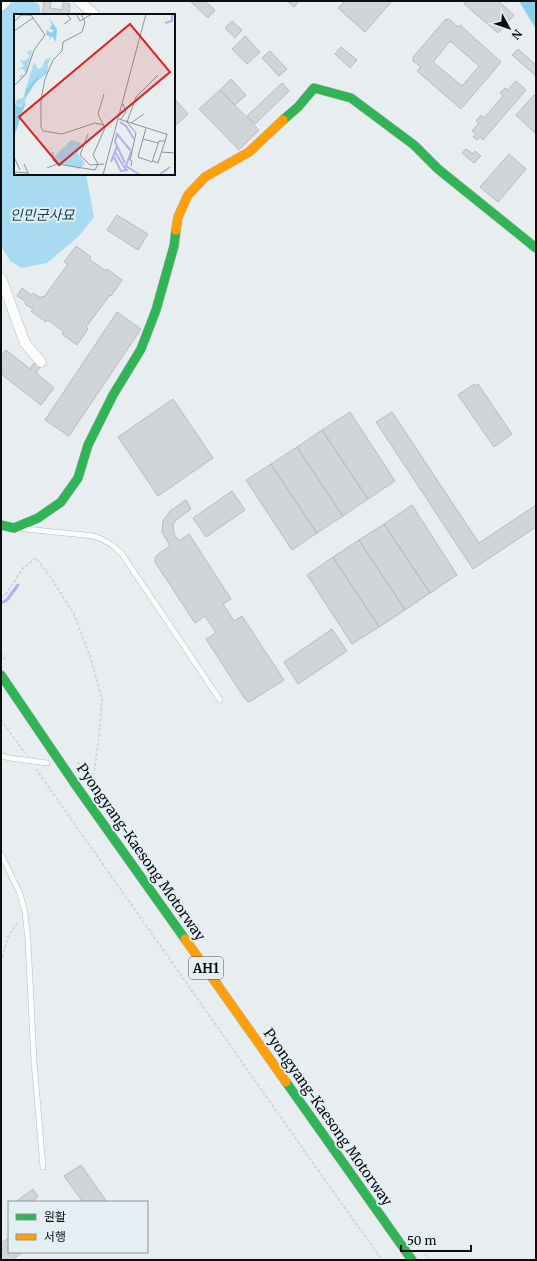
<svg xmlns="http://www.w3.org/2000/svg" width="537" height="1261" viewBox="0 0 537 1261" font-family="Merriweather,'Noto Sans KR',serif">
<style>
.green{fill:#a8dbf2}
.forest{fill:#8dcfe9}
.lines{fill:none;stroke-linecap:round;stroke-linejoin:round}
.stream{stroke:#b4b0eb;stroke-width:3}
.building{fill:#d1d5d7;stroke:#b8bbbe;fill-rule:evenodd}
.lane-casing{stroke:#b7bbbd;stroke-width:6}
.street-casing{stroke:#b7bbbd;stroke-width:11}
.fast-casing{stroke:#b7bbbd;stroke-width:10}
.slow-casing{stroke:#b7bbbd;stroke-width:10}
.path{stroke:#ced0d1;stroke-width:1.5;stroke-dasharray:3 2;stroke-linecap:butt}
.lane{stroke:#fcfcfd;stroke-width:5}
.street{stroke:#fcfcfd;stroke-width:10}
.fast{stroke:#30b455;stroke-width:9}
.slow{stroke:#ff9f0a;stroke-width:9}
.labels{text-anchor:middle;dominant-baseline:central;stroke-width:4;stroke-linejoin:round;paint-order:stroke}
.shield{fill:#e4eff4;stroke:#4c5254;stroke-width:1}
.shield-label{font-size:13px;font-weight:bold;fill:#0b0e0f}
.park-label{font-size:14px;font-style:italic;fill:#0e3f53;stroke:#e4eff4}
.street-label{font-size:14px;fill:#0b0e0f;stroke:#e4eff4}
.inset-river{fill:none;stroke:#b4b0eb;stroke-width:2}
.inset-road{fill:none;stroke:#909496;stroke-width:1}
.view{fill:#d62828;fill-opacity:0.15;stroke:#d62828;stroke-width:2}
.inset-edge{fill:none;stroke:#0b0e0f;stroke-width:2}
</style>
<rect width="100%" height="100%" fill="#e8eef0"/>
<path class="green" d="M14,1H32L39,4L41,15H15V174H86L94,217L79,236L47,263L22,268L10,261L1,246V11Z"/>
<path class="forest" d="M519,1H536V29Z"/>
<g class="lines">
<path class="stream" d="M1,603L7,600L18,585"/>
</g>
<path class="building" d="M44,1H51L50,8L62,10L63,3L70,4L69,15H42Z
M192,1H205L215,10L208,18L191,2Z
M287,1H299L294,7Z
M345,1H392L365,32L338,8Z
M466,1H498L514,15L498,33L464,4Z
M449,19L458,27L460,25L501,62L461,109L417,71L421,67L413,61V57L445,20ZM450,41L479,66L462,86L433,62Z
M232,21L242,30L235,38L225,28Z
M245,36L260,52L247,64L232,49Z
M341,47L357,60L350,68L335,54Z
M518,49L536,65V76L512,55Z
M270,51L287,69L279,76L262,58Z
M231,79L246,95L235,105L220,90Z
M516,81L526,90L483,140L480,137L477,140L473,137L476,134L472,131L479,123L476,121L481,115L484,118L503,96L500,93L505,88L508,90Z
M282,83L289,91L255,124L247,116Z
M220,90L259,130L239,150L199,109Z
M534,95L536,97V134L516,115Z
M174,98L188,114L174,127Z
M466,149L473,154L475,151L481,156L474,163L462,153Z
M509,154L526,169L498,202L480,187Z
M117,215L148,234L138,250L107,230Z
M76,246L91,257L89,259L106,271L107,269L122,280L111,296L110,295L86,327L88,329L77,345L62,334L64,332L48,320L46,322L31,311L33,309L25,304L26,302L17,296L22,288L31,295L33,293L41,298L42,296L44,297L68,264L64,262Z
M117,312L141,329L69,436L45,420Z
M6,350L30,369L34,363L40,367L36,373L54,388L41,405L1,374V356Z
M474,384L475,386L478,384L512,434L494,447L458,395Z
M173,399L213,458L158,496L118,437Z
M350,412L395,481L368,499L322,430Z
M392,412L479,543L536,505V527L473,569L376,422Z
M322,430L368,499L343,516L297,447Z
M297,447L343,516L317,533L271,464Z
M271,464L317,533L292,550L246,480Z
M232,491L245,510L206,537L193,518Z
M186,500L191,509L175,521L173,525L174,534L179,541L189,534L231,599L223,604L234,621L242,616L284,680L251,701L248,702L245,699L206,639L216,633L205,616L195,623L155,562V558L158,554L170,546L162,532L163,521L170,511Z
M412,505L457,575L430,593L384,524Z
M384,524L430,593L405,610L359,540Z
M359,540L405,610L379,627L333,557Z
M333,557L379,627L352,644L307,575Z
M332,629L347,651L298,684L284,662Z
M81,1165L107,1202H83L64,1176Z
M33,1189L38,1197L31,1202H19L18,1200Z
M9,1238V1252H23L12,1260H1V1243Z"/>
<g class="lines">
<g class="lane-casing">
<path id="lane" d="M25,529L94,536C105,540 114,545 122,554L220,700
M1,756L10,758L47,763
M1,854L20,894L25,912L28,941L34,1062L43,1167"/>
</g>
<g class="street-casing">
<path id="street" d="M79,1L95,15
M1,6L6,1
M1,278L25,343L41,362"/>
</g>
<g class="fast-casing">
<path id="fast" d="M283,120L298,107L314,88L351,98L414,145L438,169L536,248
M1,525L14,528L38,518L61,502L78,478L88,445L113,395L141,349L156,310L174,246L176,230
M1,675L77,787L185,939
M286,1082L412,1260"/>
</g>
<g class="slow-casing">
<path id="slow" d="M176,230L178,217L188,195L205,177L249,152L283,120
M185,939L286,1082"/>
</g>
<path class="path" d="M1,597L6,594L23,568L36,558L51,578L74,614L90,656L102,699L99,736L94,773L90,778
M1,653L6,661
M1,720L25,753
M78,762L153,869
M36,769L315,1166L382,1260
M1,962L8,937L18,922
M425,1254L430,1260"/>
<use href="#lane" class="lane"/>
<use href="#street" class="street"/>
<use href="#fast" class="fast"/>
<use href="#slow" class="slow"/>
</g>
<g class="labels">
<rect class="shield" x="189" y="957" width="34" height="22" rx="3"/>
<g class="shield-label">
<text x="206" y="968">AH1</text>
</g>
<g class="park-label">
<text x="42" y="215">인민군사묘</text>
</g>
<g class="street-label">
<text transform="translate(141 852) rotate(55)">Pyongyang-Kaesong Motorway</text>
<text transform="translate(328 1117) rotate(55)">Pyongyang-Kaesong Motorway</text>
</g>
</g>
<g transform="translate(14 14)">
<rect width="161" height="161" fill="#e8eef0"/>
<path d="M16,36L18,37L12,59L7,64L5,62L12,59L9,55L3,56L10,52L6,45L10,47L16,42L13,39ZM37,43L30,60L14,75L10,92L0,91L4,85L9,84L20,48L24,55L29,53L28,48L29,51L31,46ZM57,126L67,129L64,140L71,149L66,155L43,149L40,143Z" fill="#a8dbf2"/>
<path d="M35,4L43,15L42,28L38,22L35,26L36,22L32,21L33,16L37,19L40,16L35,15L38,11ZM34,52L33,59L21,69L11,85L12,75L24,62L25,65L30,60ZM12,88L1,120L0,123V91L7,93Z" fill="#8dcfe9"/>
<path class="inset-river" d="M151,9L158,7V0M106,108L112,112L120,125M101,138L112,156M117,138L112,152L126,161M100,143L107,157L114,156M97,148L103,132M111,149L101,128L103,120L117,137M145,161L156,153"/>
<path class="inset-road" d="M62,0L66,7L78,0M67,0L71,8L68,18L49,28L48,37L39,46L31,65L27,85V113L29,117L48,120L81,109L90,111M50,10L57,5L52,0M0,17L19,4M0,72L12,60L20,36L31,21L17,1H7L1,7M105,105L152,120H153L151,127H145L138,148L124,143L132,114M107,105L112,98L109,90M117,109L130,100M74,120L66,141L76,151L90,150M129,125L144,129M39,138V146L43,150M147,138L161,139M0,143L6,156M139,147L144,149L151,127M10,150L15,161M117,152L118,147L116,146L122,119L113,108L122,83L144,61M33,154L43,150L81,156L84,150L79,141L91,114L84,100L90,80M0,158L14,159M89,161L132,0"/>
<path class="view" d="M116,10L156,58L45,151L5,103Z"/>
<rect width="161" height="161" class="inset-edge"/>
</g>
<rect width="537" height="1261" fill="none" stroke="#0b0e0f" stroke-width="4"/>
<rect x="8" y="1201" width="140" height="52" fill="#e4eff4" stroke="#8d9598"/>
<rect x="16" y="1214" width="20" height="6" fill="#30b455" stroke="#8d9598"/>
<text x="44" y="1221" font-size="12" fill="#0b0e0f">원활</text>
<rect x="16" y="1234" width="20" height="6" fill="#ff9f0a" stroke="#8d9598"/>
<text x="44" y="1241" font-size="12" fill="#0b0e0f">서행</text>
<g transform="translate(509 28) rotate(130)" stroke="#e4eff4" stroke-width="3" paint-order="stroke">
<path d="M0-3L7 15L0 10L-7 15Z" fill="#0b0e0f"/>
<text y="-6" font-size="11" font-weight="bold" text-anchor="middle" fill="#0b0e0f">N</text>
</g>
<path d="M401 1245v6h70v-6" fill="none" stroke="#0b0e0f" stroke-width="2"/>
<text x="407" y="1245" font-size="12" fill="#0b0e0f" stroke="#e4eff4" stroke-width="3" paint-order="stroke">50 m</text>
</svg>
